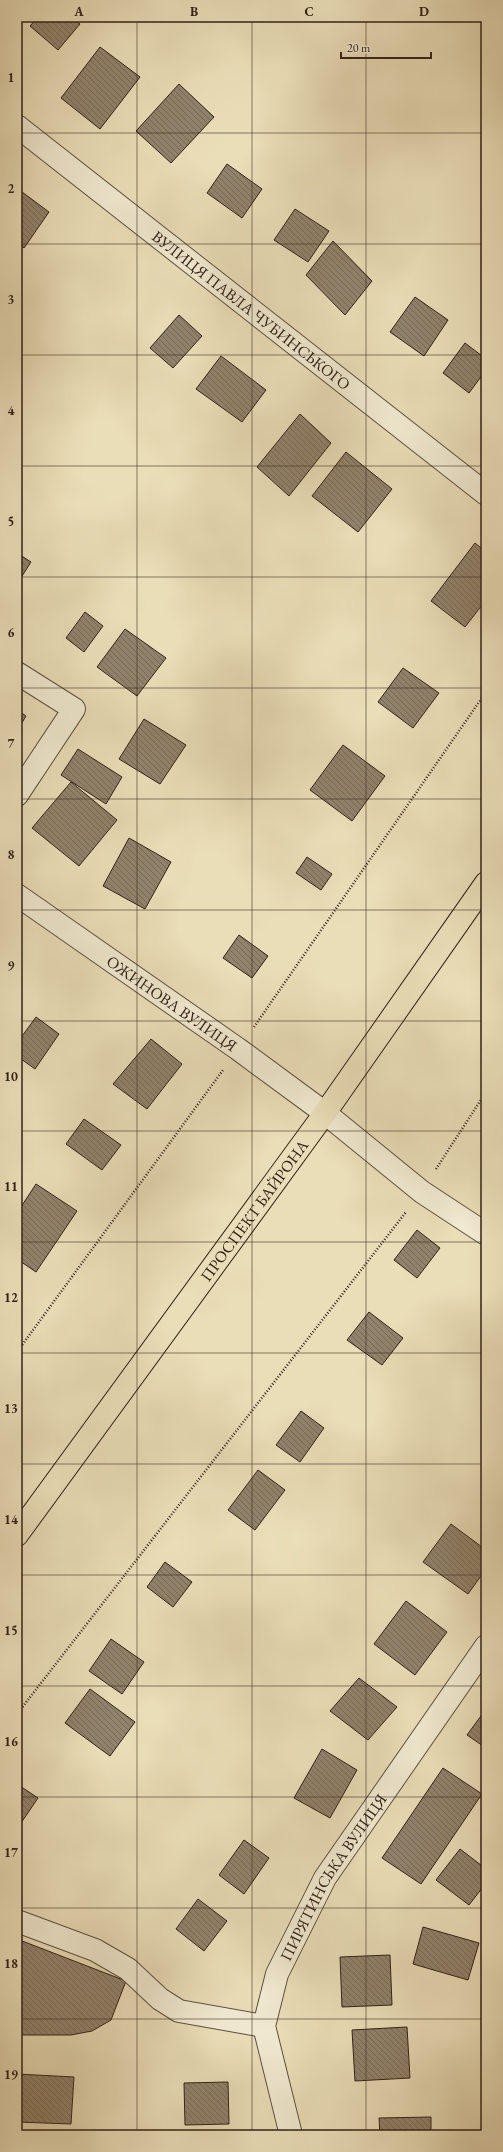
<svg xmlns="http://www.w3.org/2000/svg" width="503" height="2152" viewBox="0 0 503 2152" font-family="'EB Garamond',serif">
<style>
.building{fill:url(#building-back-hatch);stroke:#30211a}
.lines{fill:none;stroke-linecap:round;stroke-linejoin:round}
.minor-casing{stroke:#5e5042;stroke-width:24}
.major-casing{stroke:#30211a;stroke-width:24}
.path{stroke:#30211a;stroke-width:2.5;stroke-dasharray:1 2;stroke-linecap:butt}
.minor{stroke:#f1ead1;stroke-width:22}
.major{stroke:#eadeb8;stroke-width:22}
.grid{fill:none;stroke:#30211a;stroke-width:1;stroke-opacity:0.55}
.labels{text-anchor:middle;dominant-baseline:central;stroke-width:3;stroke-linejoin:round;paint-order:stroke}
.street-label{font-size:16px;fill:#30211a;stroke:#f1ead1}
.neatline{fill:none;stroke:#30211a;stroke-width:1.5}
.grid-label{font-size:13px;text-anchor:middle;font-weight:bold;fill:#30211a}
</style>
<defs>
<pattern id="building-back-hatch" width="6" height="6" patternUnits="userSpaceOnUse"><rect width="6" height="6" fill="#91836c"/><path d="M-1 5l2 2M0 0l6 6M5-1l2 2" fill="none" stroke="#776b58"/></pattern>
</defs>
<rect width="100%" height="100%" fill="#eadeb8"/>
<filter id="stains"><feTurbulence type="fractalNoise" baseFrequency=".005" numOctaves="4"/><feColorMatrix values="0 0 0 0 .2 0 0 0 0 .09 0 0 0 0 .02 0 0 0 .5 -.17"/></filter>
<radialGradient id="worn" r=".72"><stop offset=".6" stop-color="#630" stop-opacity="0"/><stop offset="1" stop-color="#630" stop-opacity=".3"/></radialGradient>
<path class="building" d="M38,17H72L80,24L58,50L30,26Z
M100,47L140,77L100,129L61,98Z
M179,84L214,117L171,163L136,131Z
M227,164L262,189L242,218L207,193Z
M18,189L49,212L24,248L17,242Z
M295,209L329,231L308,262L274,240Z
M333,241L372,281L345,315L306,275Z
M415,297L448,320L424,356L390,332Z
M179,315L202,336L173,368L150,348Z
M465,343L486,359V370L469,393L443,373Z
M221,356L266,390L242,422L196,389Z
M300,414L331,443L289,496L257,467Z
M346,452L392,489L358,532L312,496Z
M475,543L486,552V600L465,627L431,601Z
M17,553L31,562L17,584Z
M85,612L103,626L84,652L66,638Z
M125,629L166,658L137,696L97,667Z
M403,668L439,693L413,728L378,702Z
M17,710L26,716L17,731Z
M144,719L186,745L160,784L119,759Z
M343,745L385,776L352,821L310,790Z
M78,749L122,777L106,804L61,775Z
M71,782L117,820L79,866L32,828Z
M129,838L171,862L145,909L103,886Z
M307,857L332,874L321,890L296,873Z
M239,935L268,956L252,978L223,958Z
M36,1017L59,1034L35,1069L17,1056V1043Z
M151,1039L182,1064L147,1109L113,1084Z
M84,1119L121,1145L102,1170L66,1144Z
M36,1184L77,1211L36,1272L17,1259V1213Z
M417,1230L440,1248L417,1278L394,1260Z
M369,1312L403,1338L382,1365L347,1340Z
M301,1411L324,1428L300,1462L276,1445Z
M258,1470L285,1490L255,1530L228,1510Z
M451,1524L486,1550V1569L468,1594L423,1562Z
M165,1562L192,1582L173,1607L147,1587Z
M406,1601L447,1632L415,1675L374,1644Z
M111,1639L144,1662L122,1694L89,1671Z
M359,1678L397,1707L368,1740L330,1711Z
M90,1689L135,1722L110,1756L65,1723Z
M486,1709V1748L467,1735Z
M322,1749L357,1770L330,1818L294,1798Z
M443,1768L482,1794L421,1884L382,1858Z
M17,1784L38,1798L21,1823L17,1820Z
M244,1840L269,1858L244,1894L219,1875Z
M460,1849L486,1869V1883L469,1905L436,1880Z
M198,1899L227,1921L204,1951L176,1929Z
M423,1927L479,1943L468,1980L413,1964Z
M17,1939L126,1981L111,2020L92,2031L71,2035H17Z
M390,1955L392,2005L342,2007L340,1957Z
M407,2027L410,2078L355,2081L352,2030Z
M17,2074L74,2077L71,2124L17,2122Z
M228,2082L229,2124L185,2125L184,2083Z
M431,2117V2135H380L379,2118Z"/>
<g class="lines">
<g class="minor-casing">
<g id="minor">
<path id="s1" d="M17,126L486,494"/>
<path d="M17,673L74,709L17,795"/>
<path id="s2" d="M17,895L238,1049L325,1113L422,1192L486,1234"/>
<path d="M17,1921L95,1950L128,1969L160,1999L179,2011L264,2026"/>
<path id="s3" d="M291,2135L264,2026L277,1974L325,1878L486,1646"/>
</g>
</g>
<g class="major-casing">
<g id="major">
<path id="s4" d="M17,1535L325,1113L486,883"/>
</g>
</g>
<path class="path" d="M254,1027L486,692
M436,1169L486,1092
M17,1352L223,1070
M17,1714L406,1212"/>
<use href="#minor" class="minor"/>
<use href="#major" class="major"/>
</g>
<path class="grid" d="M137,17V2135M252,17V2135M366,17V2135M17,133H486M17,244H486M17,355H486M17,466H486M17,577H486M17,688H486M17,799H486M17,910H486M17,1021H486M17,1131H486M17,1242H486M17,1353H486M17,1464H486M17,1575H486M17,1686H486M17,1797H486M17,1908H486M17,2019H486"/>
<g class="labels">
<g class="street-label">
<text stroke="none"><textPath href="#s1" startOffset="298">ВУЛИЦЯ ПАВЛА ЧУБИНСЬКОГО</textPath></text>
<text stroke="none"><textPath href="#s2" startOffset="189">ОЖИНОВА ВУЛИЦЯ</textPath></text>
<text stroke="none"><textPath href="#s4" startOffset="402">ПРОСПЕКТ БАЙРОНА</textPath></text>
<text stroke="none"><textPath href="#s3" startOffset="278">ПИРЯТИНСЬКА ВУЛИЦЯ</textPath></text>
</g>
</g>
<rect width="503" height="2152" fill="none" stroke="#eadeb8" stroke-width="44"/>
<path d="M341 52v6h90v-6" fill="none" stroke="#30211a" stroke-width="2"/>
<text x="347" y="52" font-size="12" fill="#30211a" stroke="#f1ead1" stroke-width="3" paint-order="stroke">20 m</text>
<rect x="22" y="22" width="459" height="2108" class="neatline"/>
<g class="grid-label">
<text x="79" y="16">A</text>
<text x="194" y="16">B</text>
<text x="309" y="16">C</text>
<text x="424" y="16">D</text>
<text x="11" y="82">1</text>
<text x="11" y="193">2</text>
<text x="11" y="304">3</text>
<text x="11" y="415">4</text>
<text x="11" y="526">5</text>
<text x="11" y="637">6</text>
<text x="11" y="748">7</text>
<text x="11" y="859">8</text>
<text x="11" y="970">9</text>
<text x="11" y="1081">10</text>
<text x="11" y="1191">11</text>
<text x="11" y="1302">12</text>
<text x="11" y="1413">13</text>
<text x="11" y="1524">14</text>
<text x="11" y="1635">15</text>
<text x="11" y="1746">16</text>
<text x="11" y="1857">17</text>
<text x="11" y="1968">18</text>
<text x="11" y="2079">19</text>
</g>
<rect width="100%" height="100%" filter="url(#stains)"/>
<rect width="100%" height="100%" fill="url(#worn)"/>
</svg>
